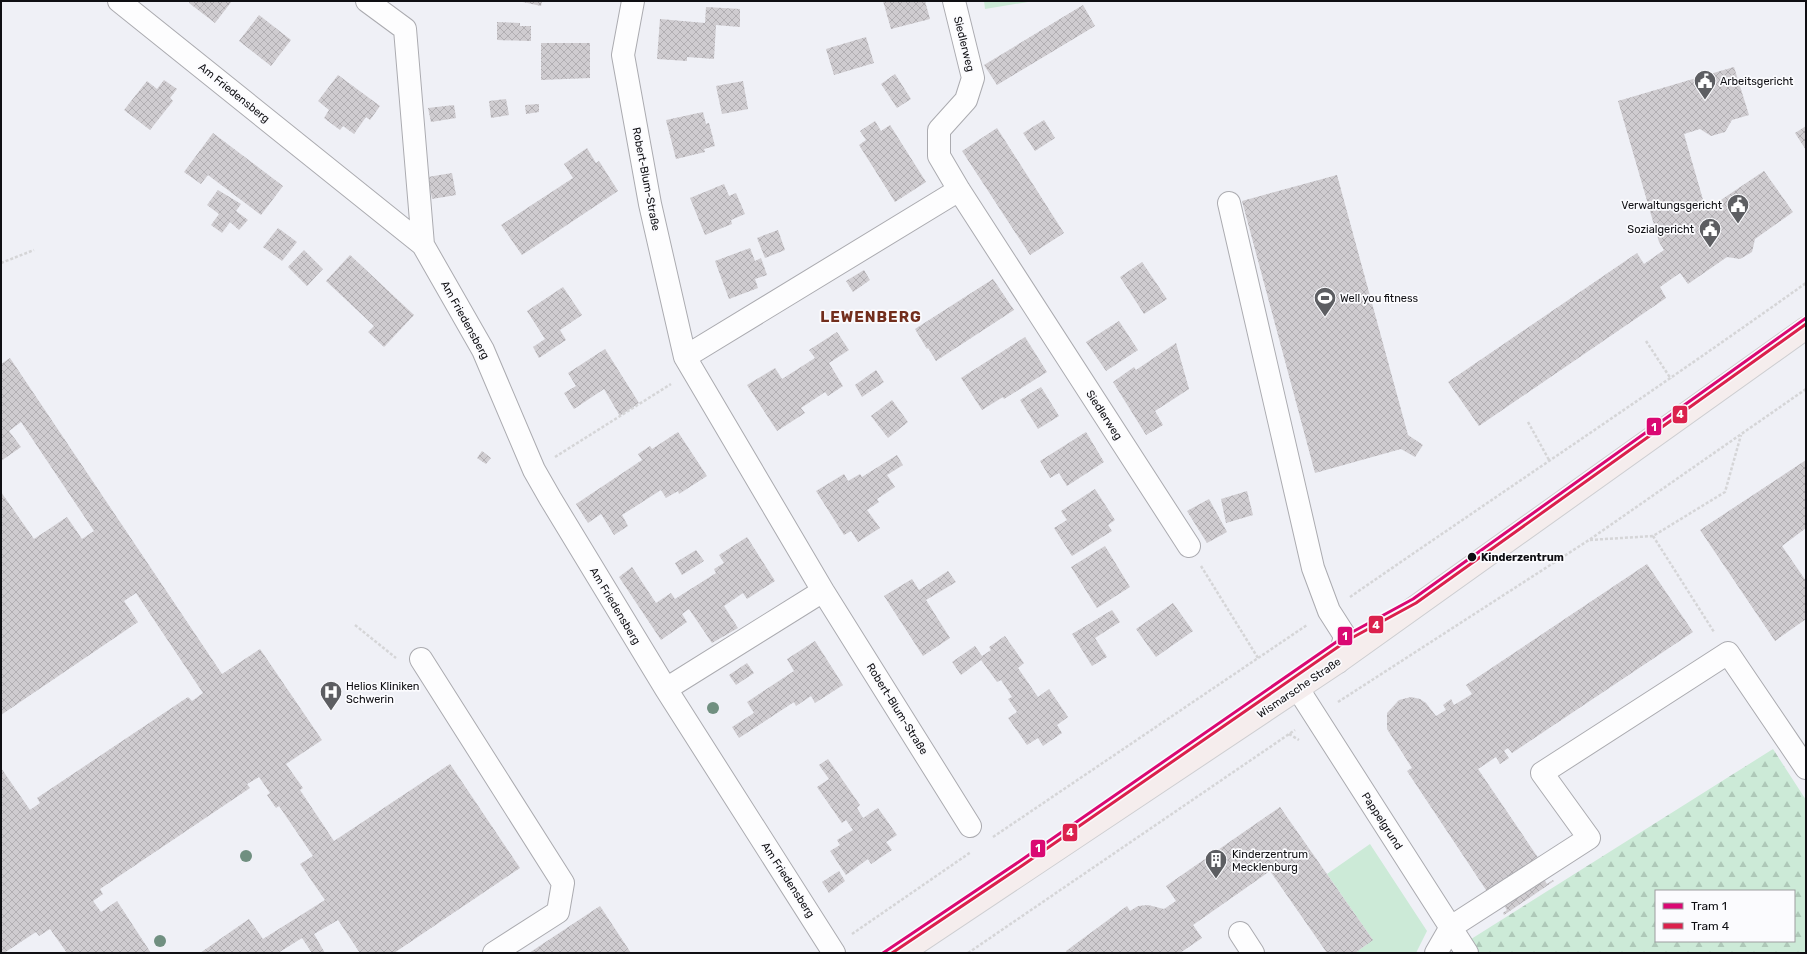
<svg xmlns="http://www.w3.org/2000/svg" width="1807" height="954" viewBox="0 0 1807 954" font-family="Rubik,sans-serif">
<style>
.grass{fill:#ccead7}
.forest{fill:url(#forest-firs);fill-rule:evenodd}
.building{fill:url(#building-cross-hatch)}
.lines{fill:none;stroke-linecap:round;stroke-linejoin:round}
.minor-casing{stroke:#ababb0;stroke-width:24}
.major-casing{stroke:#ceced1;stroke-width:24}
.path{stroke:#d5d5d7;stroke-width:2.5;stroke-dasharray:3 2;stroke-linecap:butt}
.minor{stroke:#fdfdfe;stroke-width:22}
.major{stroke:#f5eded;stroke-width:22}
.tram-1-casing{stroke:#fbfbfe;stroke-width:6}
.tram-2-casing{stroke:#fbfbfe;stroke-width:6}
.tram-1{stroke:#da0873;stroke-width:3}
.tram-2{stroke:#db214c;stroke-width:3}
.tree{fill:#708f80}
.stop-dot{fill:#0f0f13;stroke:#fbfbfe;stroke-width:1.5}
.labels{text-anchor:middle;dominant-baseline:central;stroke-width:3.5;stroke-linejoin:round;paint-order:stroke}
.street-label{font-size:11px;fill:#0f0f13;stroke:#fbfbfe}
.poi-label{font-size:11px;fill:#0f0f13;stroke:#fbfbfe;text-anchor:start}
.stop-label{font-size:11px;font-weight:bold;fill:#0f0f13;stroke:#fbfbfe;text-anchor:start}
.district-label{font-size:15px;font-weight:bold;letter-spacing:1px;fill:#722e1d;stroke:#fbfbfe}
.line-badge{stroke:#fbfbfe;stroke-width:1.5}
.badge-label{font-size:11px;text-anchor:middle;font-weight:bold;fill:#fff}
</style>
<defs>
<pattern id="forest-firs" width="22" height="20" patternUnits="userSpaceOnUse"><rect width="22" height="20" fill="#ccead7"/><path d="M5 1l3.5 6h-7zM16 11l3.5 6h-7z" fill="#aec8b8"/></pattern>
<pattern id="building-cross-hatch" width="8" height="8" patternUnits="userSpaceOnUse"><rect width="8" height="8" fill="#cfccd0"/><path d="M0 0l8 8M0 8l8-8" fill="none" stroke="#b1aeb2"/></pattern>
</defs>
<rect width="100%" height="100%" fill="#eff0f6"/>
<path class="grass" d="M984,1H1034L985,9Z
M1370,844L1427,931L1416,953H1355L1373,940L1327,874Z"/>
<path class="forest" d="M1773,749L1806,800V953H1476L1468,941ZM1656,891H1794V941H1656Z"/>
<path class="building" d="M190,1H232L215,23L189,3Z
M518,1H542L541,6Z
M883,1H925L930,19L891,29Z
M1083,5L1095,26L997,85L984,65Z
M706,7L740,9V27L716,25L714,59L687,57V61L657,59L660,19L705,23Z
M259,15L291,40L271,66L239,41Z
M497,22L520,23V26H531V41L497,40Z
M866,37L874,63L834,75L826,49Z
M541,43H590V78L541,80Z
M1734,67L1749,115L1732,120L1725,132L1711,136L1700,129L1684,134L1706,210L1764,171L1793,212L1755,239L1752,252L1740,259L1727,257L1688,284L1680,273L1660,287L1666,298L1479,426L1448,382L1637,253L1644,264L1664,250L1659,242L1618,101Z
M895,74L911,99L897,108L881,84Z
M338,75L380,106L370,120L366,117L354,134L343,126L340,130L324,118L329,110L318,101Z
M164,80L177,89L170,98L173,101L150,130L124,110L147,81L157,89Z
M743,81L748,109L722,114L716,86Z
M506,99L509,115L491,118L489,101Z
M539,104V112L526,114L525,105Z
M454,105L456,118L431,122L428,108Z
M703,112L706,124L709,123L715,146L704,149L705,152L676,159L666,120Z
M1044,120L1055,138L1035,151L1023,133Z
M875,121L881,131L890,125L926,182L895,202L859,145L866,140L860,131Z
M1806,126V150L1795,133Z
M997,128L1064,233L1030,255L962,151Z
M213,133L283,186L261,215L208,175L201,184L184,172Z
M587,148L596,163L599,161L618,191L522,255L501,225L573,178L564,164Z
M452,173L456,195L432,199L428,177Z
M1337,175L1408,435L1423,445L1415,457L1401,449L1315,473L1242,201Z
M724,184L729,196L736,193L745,214L731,220L732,224L705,235L690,198Z
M218,190L241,204L236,211L248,220L239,230L230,222L222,233L211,225L219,214L207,205Z
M278,228L297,242L282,261L263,247Z
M778,230L785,250L765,258L757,238Z
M750,248L755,261L761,258L767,275L755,279L758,288L729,299L715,261Z
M304,250L323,269L307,286L288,267Z
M350,255L414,315L384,347L368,332L374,326L326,281Z
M1142,262L1167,299L1144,314L1120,277Z
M864,270L870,280L853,292L846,281Z
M993,279L1014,310L936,361L928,348L927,349L915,329Z
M563,287L582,315L560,330L566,340L539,358L533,347L545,339L527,311Z
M1119,321L1138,350L1106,371L1086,342Z
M837,332L849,350L829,363L843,386L828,396L825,392L801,408L805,413L777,431L747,385L775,368L782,379L815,358L809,350Z
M1025,337L1047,372L1004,399L1003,397L982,410L961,378Z
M1176,343L1189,389L1155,411L1163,425L1146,435L1113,382L1134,367L1136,370Z
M605,349L639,403L620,416L604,389L574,409L564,393L576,386L568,373Z
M10,358L222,674L260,649L322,740L286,764L303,788L300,790L334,841L450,764L520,868L394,953H360L338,920L314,934L325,953H312L302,938L278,953H200L249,919L263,939L325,900L300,864L313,856L279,806L276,808L267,795L270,793L259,777L247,784L250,788L100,889L103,894L93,901L101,912L117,901L151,953H67L50,929L39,936L36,932L4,953H1V768L30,810L40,803L37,798L188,697L192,701L203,693L136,593L124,601L138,622L1,715V492L34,539L67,517L82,539L94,531L21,422L9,431L21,447L1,461V364Z
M876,370L884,382L862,397L855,385Z
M1041,387L1059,416L1038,429L1020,400Z
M892,400L908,422L888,438L871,416Z
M678,432L707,476L679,494L678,491L666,498L661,490L622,515L628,526L614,535L601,514L588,523L576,504L642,460L638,454L650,446L652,449Z
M1086,432L1104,462L1067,486L1059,473L1050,478L1040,461Z
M482,451L491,458L486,464L477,458Z
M897,455L903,465L887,475L895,487L877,499L879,502L867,510L880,528L858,542L851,531L844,535L816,491L844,474L848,481L860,474L862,477Z
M1806,460V528L1782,546L1806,581V619L1775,641L1700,530Z
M1095,489L1115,520L1108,525L1112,531L1072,556L1054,528L1067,520L1061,511Z
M1247,491L1253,515L1226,523L1221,499Z
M1209,499L1227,532L1207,543L1187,511Z
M747,537L775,581L747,599L743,593L724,606L738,628L712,643L689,609L682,614L687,622L661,640L619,577L632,567L656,603L671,593L675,599L716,573L714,569L724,563L719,555Z
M1105,546L1130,587L1097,608L1071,567Z
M696,550L704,561L682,575L675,563Z
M1647,564L1693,632L1512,753L1508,748L1504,751L1509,758L1500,764L1496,757L1478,769L1541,862L1535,866L1547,884L1553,880L1554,881L1504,915L1503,913L1507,910L1495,892L1490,896L1407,771L1412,768L1387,729V713L1399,700L1411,697L1420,699L1426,703L1436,716L1446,710L1443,705L1451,699L1454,705L1472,694L1466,685Z
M948,571L956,582L926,600L950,638L923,656L884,596L912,579L919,590Z
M1173,603L1193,631L1156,657L1136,629Z
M1112,610L1120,622L1095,638L1107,657L1092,666L1072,634Z
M1005,636L1024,663L1018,668L1038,697L1049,689L1068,717L1057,725L1062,733L1043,746L1038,738L1027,745L1008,718L1017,712L1008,699L1012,697L1001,680L997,682L981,660L961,675L952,662L975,646L982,656L991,650L989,647Z
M815,641L843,685L815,703L811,696L796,706L794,702L739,738L732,727L754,713L747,702L794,671L787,659Z
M747,663L754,673L736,685L729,675Z
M828,759L860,805L857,808L863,818L878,808L897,835L886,842L892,850L871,864L868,859L846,875L830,851L840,845L837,840L853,830L846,820L842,823L817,787L829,779L819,765Z
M1280,807L1373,940L1355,953H1327L1270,871L1193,925L1202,938L1180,953H1067L1066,951L1127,906L1130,911L1138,906L1148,905L1164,909L1176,901L1166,886Z
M839,871L845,881L829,893L822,882Z
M600,906L631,953H529Z"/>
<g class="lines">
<g class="minor-casing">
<path id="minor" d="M119,1L423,245L483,350L534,470L550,498L666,689L834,953
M367,1L405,29L423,245
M633,1L623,55L650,204L685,357L823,591L970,826
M954,1L973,78L966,100L939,130V156L959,190L1189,546
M1229,203L1313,568L1329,611L1345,636L1338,662
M685,357L959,190
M421,659L563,883L558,912L494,953
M666,689L823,591
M1298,689L1467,953
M1240,933L1253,953
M1436,953L1451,927L1589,838L1542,773L1728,653L1806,768"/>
</g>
<g class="major-casing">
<path id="major" d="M902,953L1338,662L1806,328"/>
</g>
<path class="path" d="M1,263L34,250
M1646,341L1671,379
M1528,422L1549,460
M555,457L671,384
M1653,536L1714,632
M1590,540L1653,536L1725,492L1741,435
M1201,566L1258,658
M1350,597C1502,492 1656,390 1806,283
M355,625L396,658
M1338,702L1589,540L1806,389
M1289,734L1299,740
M993,837L1307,625
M852,934L971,852
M968,953L1295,730"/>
<use href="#minor" class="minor"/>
<use href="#major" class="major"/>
<g class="tram-1-casing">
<path id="tram-1" d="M883,953L1020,861L1345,636L1413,599L1806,318"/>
</g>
<g class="tram-2-casing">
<path id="tram-2" d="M892,953L1023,865L1348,640L1416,603L1806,324"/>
</g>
<use href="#tram-1" class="tram-1"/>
<use href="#tram-2" class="tram-2"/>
</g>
<g class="tree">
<circle cx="713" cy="708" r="6"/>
<circle cx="246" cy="856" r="6"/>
<circle cx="160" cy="941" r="6"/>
</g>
<defs>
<g id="civic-pin" transform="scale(1.15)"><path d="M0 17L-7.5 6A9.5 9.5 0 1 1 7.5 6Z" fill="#5d5e62" stroke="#fbfbfe"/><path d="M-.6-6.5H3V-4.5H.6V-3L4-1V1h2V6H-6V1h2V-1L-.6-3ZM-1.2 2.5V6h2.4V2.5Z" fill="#fff"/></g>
<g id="stadium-pin" transform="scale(1.15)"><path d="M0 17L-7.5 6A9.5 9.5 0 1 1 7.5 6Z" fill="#5d5e62" stroke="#fbfbfe"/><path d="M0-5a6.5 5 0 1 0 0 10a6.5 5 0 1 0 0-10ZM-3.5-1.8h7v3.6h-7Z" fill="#fff"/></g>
<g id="hospital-pin" transform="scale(1.15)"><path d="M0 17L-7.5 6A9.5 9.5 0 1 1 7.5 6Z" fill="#5d5e62" stroke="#fbfbfe"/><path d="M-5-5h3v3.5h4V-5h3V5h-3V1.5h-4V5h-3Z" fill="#fff"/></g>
<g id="building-pin" transform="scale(1.15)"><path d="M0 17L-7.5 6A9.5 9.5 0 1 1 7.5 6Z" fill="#5d5e62" stroke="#fbfbfe"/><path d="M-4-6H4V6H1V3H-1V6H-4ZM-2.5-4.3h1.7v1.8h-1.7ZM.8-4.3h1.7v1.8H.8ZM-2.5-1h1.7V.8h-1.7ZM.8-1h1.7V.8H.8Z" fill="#fff"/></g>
</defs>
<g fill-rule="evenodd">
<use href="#civic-pin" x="1705" y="81"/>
<use href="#civic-pin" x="1738" y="205"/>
<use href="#civic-pin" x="1710" y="229"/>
<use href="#stadium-pin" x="1325" y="298"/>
<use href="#hospital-pin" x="331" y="692"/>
<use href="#building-pin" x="1216" y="860"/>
</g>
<circle class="stop-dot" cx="1472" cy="557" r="5"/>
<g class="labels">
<g class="street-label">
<text transform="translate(964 44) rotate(76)">Siedlerweg</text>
<text transform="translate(234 93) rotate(39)">Am Friedensberg</text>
<text transform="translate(646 179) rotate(79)">Robert-Blum-Straße</text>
<text transform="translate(465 320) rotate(61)">Am Friedensberg</text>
<text transform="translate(1104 415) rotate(57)">Siedlerweg</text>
<text transform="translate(615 606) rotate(59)">Am Friedensberg</text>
<text transform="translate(1299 688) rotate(-34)">Wismarsche Straße</text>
<text transform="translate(897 709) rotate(58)">Robert-Blum-Straße</text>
<text transform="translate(1382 821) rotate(57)">Pappelgrund</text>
<text transform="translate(788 880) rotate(57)">Am Friedensberg</text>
</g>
<g class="poi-label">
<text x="1720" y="81">Arbeitsgericht</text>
<text x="1722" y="205" text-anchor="end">Verwaltungsgericht</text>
<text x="1694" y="229" text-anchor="end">Sozialgericht</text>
<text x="1340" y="298">Well you fitness</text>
<text x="346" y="686">Helios Kliniken<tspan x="346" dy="13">Schwerin</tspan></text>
<text x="1232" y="854">Kinderzentrum<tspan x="1232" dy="13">Mecklenburg</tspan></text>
</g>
<g class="stop-label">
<text x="1481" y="557">Kinderzentrum</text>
</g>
<g class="district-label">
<text x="871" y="317">LEWENBERG</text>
</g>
</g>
<g class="line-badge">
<rect x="1672" y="405" width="16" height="19" rx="4" fill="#db214c"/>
<rect x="1646" y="417" width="16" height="19" rx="4" fill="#da0873"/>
<rect x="1368" y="615" width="16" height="19" rx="4" fill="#db214c"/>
<rect x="1337" y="626" width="16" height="20" rx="4" fill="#da0873"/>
<rect x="1062" y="823" width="16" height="19" rx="4" fill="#db214c"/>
<rect x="1030" y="839" width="16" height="19" rx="4" fill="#da0873"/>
</g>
<g class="badge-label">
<text x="1680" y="418">4</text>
<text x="1654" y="431">1</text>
<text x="1376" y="629">4</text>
<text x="1345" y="640">1</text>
<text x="1070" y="836">4</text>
<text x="1038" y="852">1</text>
</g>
<rect width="1807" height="954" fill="none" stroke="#0f0f13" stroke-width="4"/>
<rect x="1655" y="890" width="140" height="52" fill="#fbfbfe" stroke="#9d9da0"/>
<rect x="1663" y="903" width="20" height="6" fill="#da0873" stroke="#9d9da0"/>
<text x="1691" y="910" font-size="12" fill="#0f0f13">Tram 1</text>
<rect x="1663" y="923" width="20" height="6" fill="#db214c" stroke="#9d9da0"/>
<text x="1691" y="930" font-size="12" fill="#0f0f13">Tram 4</text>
</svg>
